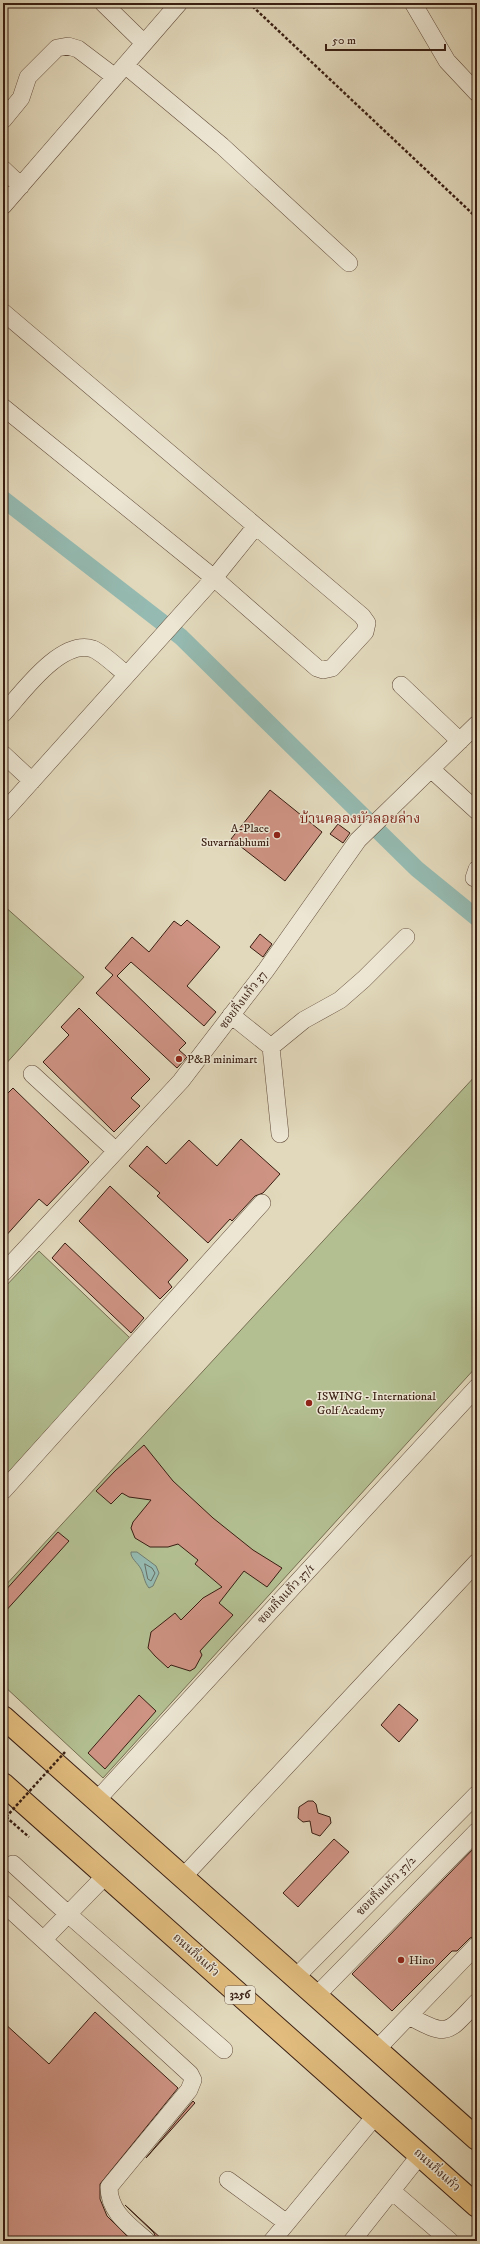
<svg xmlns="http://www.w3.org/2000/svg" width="480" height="2244" viewBox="0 0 480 2244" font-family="'IM FELL DW Pica','Noto Serif Thai',serif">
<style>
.green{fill:#b3bf91;stroke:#766e52}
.water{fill:#95bab1;stroke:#707c71}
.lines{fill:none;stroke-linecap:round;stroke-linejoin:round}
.shore{stroke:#676c62;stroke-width:1}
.canal{stroke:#95bab1;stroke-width:17}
.building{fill:#ce9383;stroke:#391e12}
.minor-casing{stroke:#634d3c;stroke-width:18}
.major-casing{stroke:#391e12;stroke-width:24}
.path{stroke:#391e12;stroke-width:2.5;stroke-dasharray:3 2;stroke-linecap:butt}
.minor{stroke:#ece6d3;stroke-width:17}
.major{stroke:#e1bc7e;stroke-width:22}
.path-bridge{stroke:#391e12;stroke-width:2.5;stroke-dasharray:3 2;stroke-linecap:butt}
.poi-dot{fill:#8f2418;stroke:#ece6d3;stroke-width:1.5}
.labels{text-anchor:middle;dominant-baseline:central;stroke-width:3;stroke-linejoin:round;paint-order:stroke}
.shield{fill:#ece6d3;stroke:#6f5a4c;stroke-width:1}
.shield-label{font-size:11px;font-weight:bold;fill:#391e12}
.poi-label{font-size:12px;fill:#391e12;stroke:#ece6d3;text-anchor:start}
.street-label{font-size:12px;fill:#391e12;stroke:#ece6d3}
.quarter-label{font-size:14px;fill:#7a1f14;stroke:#ece6d3}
</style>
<rect width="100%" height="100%" fill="#e2d9bc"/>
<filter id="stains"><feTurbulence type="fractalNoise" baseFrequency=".005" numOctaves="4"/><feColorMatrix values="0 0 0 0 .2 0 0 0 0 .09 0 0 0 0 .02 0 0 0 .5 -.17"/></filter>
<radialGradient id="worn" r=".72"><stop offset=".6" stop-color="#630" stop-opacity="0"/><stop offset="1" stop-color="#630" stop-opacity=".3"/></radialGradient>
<path class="green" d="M3,905L84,977L3,1067Z
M477,1074V1366L103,1778L3,1685V1588Z
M39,1251L130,1338L3,1478V1289Z"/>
<path class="water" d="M131,1552H137L156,1566L159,1573L153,1586L149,1588C144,1582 144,1575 141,1569C138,1563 130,1558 131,1552Z"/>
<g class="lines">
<path class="shore" d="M145,1564L152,1568L155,1573L151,1581L148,1579Z"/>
<path class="canal" d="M3,499L181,637L417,869L477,918"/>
</g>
<path class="building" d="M270,790L322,832L285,881L231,839Z
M338,824L350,833L343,843L330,834Z
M187,920L220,947L187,986L216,1012L204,1026L131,962L117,976L186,1043L179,1050L187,1057L177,1068L96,993L113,975L105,968L132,937L149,952L174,921L181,926Z
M260,934L272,944L263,957L250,947Z
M79,1008L150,1079L131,1098L140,1106L114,1132L43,1062L69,1035L61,1027Z
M13,1088L89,1162L47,1206L39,1199L3,1239V1098Z
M241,1139L280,1174L263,1193L255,1196L232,1221L230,1219L208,1243L157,1196L160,1193L129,1166L147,1146L166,1164L189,1140L217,1166Z
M110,1186L188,1260L168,1282L172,1287L160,1299L79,1221Z
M65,1243L144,1318L131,1333L52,1258Z
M144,1445L173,1481L213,1518L253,1550L282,1568L267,1587L244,1571L219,1603L233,1615L200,1651L202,1655L195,1668L190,1671L171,1665L168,1668L155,1656L148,1648L151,1632L175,1613L181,1620L203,1598L222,1587L195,1564L198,1560L178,1544L168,1547H150L135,1538L131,1528L133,1522L151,1500L129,1497L122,1493L111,1504L96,1491L115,1471Z
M58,1532L69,1541L3,1614V1593Z
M139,1695L156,1711L105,1769L88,1753Z
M399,1704L418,1720L399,1742L381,1725Z
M308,1801H313L316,1804L318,1813L330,1817L331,1823L320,1836L312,1833L310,1821L303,1822L298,1818L299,1807Z
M334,1839L349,1852L298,1907L283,1893Z
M477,1845V1935L470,1938L457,1951H452L392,2011L352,1974Z
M95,2012L178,2088L100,2184V2199L107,2216L132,2241H3V2022L49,2064Z
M193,2101L195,2103L146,2158Z
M125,2205L164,2241H157L154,2233Z"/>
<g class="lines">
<g class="minor-casing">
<path id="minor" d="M103,3L144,43
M413,3L447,61L477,93
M125,65L222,146L349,263
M3,120L21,98L28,77L57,48L68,46L78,49L115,77
M3,169L21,186
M3,206L179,3
M3,312L362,616L367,623L365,632L332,668L323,670L317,668L214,578L3,407
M401,685L460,741
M3,714C22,693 61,638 93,649C103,653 118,668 127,675
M3,754L32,781
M431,769L477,811
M3,813L214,578L256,526
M474,878L477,869
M231,1015L271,1047L280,1134
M271,1047L304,1020L340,1000L364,979L406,937
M32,1074L116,1151
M3,1273L181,1081L266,970L358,840L477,724
M3,1491L262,1203
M96,1801L477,1387
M13,1864L69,1915L224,2050
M183,1877L477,1562
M3,1903L190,2074L193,2080L189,2090L109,2187C109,2212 129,2225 147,2241
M44,1939L106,1875
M295,1978L477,1794
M316,1996L477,1831
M409,2016C449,2038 447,2033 477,2002
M376,2050L477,1945
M228,2180L287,2223
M392,2191L450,2241
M272,2241L376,2115
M352,2241L420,2155"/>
</g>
<g class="major-casing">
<path id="major" d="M3,1717L477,2139
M3,1784L477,2206"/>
</g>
<path class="path" d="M249,3L477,218
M6,1817L29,1837"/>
<use href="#minor" class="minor"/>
<use href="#major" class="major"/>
<path class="path-bridge" d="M6,1817L65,1752"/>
</g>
<g class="poi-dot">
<circle cx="277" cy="835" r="4"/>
<circle cx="179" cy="1059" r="4"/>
<circle cx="309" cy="1403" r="4"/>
<circle cx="401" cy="1960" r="4"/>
</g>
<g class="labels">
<rect class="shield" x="225" y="1986" width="30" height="18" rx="3"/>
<g class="shield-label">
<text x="240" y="1995">3256</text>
</g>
<g class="poi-label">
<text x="269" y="828" text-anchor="end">A-Place<tspan x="269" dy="14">Suvarnabhumi</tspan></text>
<text x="187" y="1059">P&amp;B minimart</text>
<text x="317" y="1396">ISWING - International<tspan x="317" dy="14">Golf Academy</tspan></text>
<text x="409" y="1960">Hino</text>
</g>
<g class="street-label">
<text transform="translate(243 1000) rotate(-53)">ซอยกิ่งแก้ว 37</text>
<text transform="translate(286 1594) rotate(-47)">ซอยกิ่งแก้ว 37/1</text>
<text transform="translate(386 1886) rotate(-45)">ซอยกิ่งแก้ว 37/2</text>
<text transform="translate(196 1955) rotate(42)">ถนนกิ่งแก้ว</text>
<text transform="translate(437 2170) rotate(42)">ถนนกิ่งแก้ว</text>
</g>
<g class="quarter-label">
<text x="360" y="819">บ้านคลองบัวลอยล่าง</text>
</g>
</g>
<rect width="480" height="2244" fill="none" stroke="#e2d9bc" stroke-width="16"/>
<rect x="4" y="4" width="472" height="2236" fill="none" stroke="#391e12" stroke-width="2"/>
<rect x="8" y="8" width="464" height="2228" fill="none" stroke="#391e12"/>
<path d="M326 44v6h119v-6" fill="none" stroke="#391e12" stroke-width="2"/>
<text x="332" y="44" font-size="12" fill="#391e12" stroke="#ece6d3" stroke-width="3" paint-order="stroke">50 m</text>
<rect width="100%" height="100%" filter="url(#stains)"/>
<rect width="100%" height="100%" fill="url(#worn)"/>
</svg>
